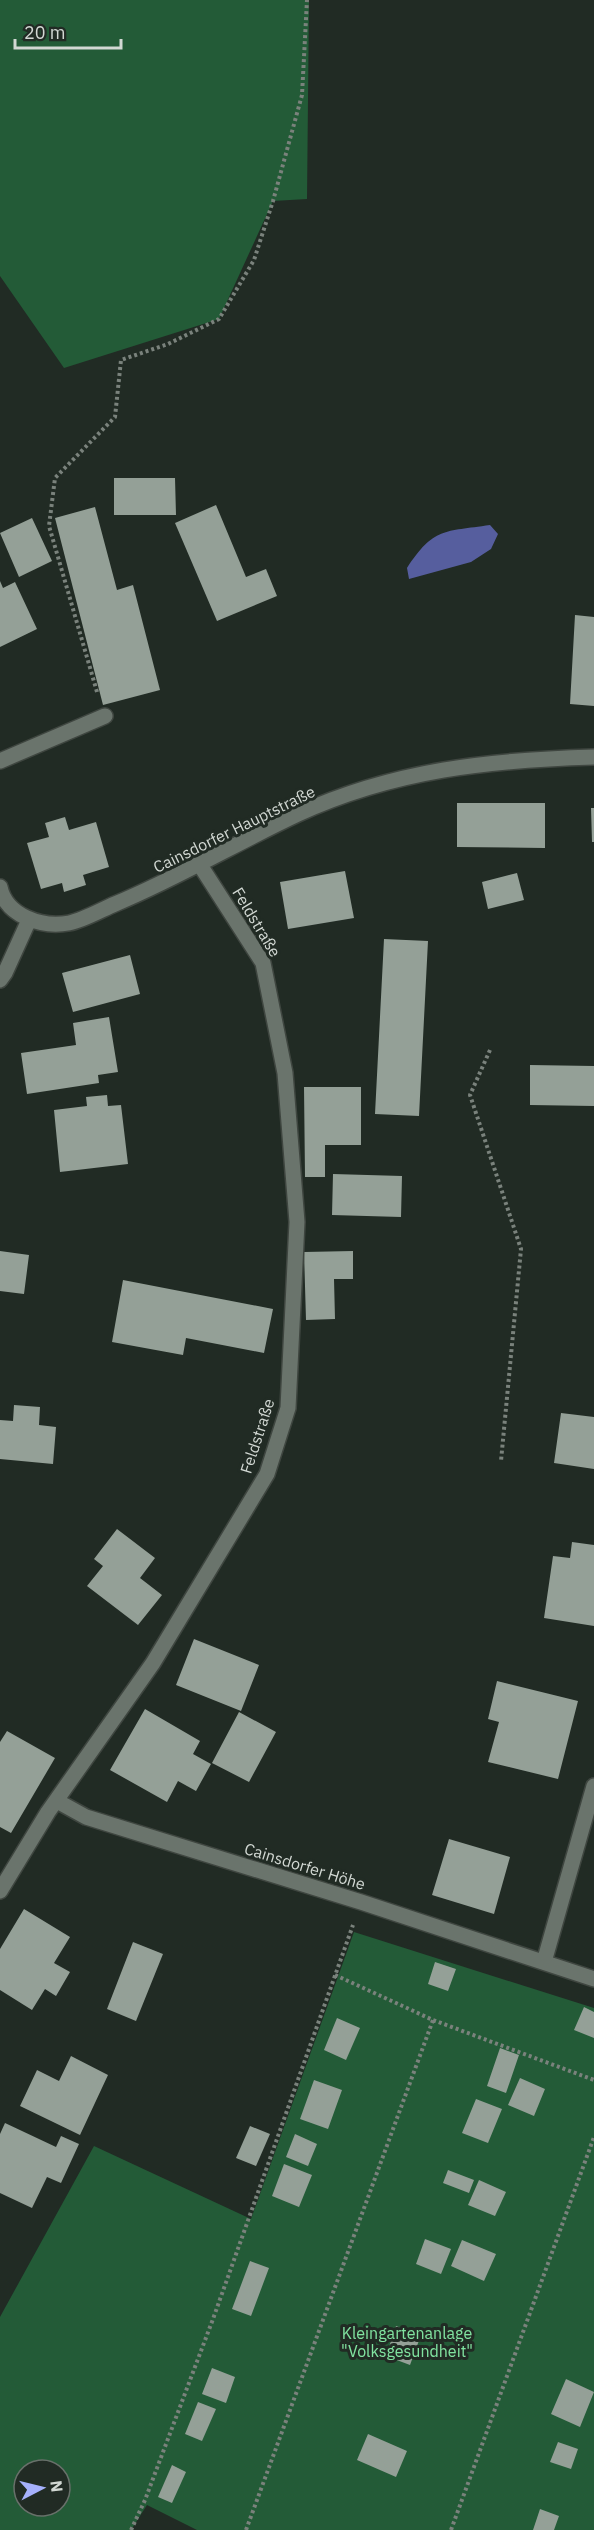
<svg xmlns="http://www.w3.org/2000/svg" width="594" height="2530" viewBox="0 0 594 2530" font-family="'IBM Plex Sans',sans-serif">
<style>
.green{fill:#235b37;fill-rule:evenodd}
.water{fill:#565e9e}
.building{fill:#94a097}
.lines{fill:none;stroke-linecap:round;stroke-linejoin:round}
.street-casing{stroke:#3f4640;stroke-width:18}
.path{stroke:#7a827c;stroke-width:4;stroke-dasharray:3 3;stroke-linecap:butt}
.street{stroke:#6a746c;stroke-width:15}
.labels{text-anchor:middle;dominant-baseline:central;stroke-width:6;stroke-linejoin:round;paint-order:stroke}
.street-label{font-size:16px;fill:#d2d8d3;stroke:#212b24}
.park-label{font-size:16px;fill:#81e3a0;stroke:#212b24}
</style>
<rect width="100%" height="100%" fill="#212b24"/>
<path class="green" d="M0,0H309L307,199L273,201L219,319L64,368L0,276Z
M354,1932L594,2008V2530H197L147,2505L131,2530H0V2317L94,2146L251,2219ZM24,2470H60V2506H24Z"/>
<path class="water" d="M490,525L498,534L491,549L471,562L409,579L407,568C434,527 444,532 490,525Z"/>
<path class="building" d="M114,478H175L176,515H114Z
M216,505L246,577L266,569L277,596L217,621L175,523Z
M95,507L117,590L133,585L160,690L103,705L55,518Z
M32,518L52,561L19,577L0,533Z
M0,581L3,588L15,582L37,629L0,647Z
M575,615L594,617V706L570,704Z
M457,803H545V848L457,847Z
M591,808H594V842H592Z
M65,817L69,830L96,822L109,867L83,875L86,885L64,892L62,883L41,889L27,843L49,837L45,823Z
M345,871L354,918L288,929L280,882Z
M517,873L524,900L488,909L482,882Z
M384,939L428,941L419,1116L375,1114Z
M130,955L140,994L73,1012L62,973Z
M109,1017L118,1072L98,1075L99,1083L27,1094L21,1053L76,1045L73,1023Z
M530,1065L594,1066V1106L530,1105Z
M304,1087H361V1145H325V1177H305Z
M107,1095L108,1106L121,1105L128,1164L60,1172L54,1110L87,1106L86,1097Z
M333,1174L402,1176L401,1217L332,1215Z
M0,1251L29,1255L24,1294L0,1291Z
M353,1251V1279H334L335,1319L306,1320L304,1252Z
M123,1280L273,1309L264,1353L186,1338L183,1355L112,1342Z
M14,1405L40,1407L39,1425L56,1427L53,1464L0,1459V1420L13,1421Z
M561,1413L594,1417V1469L554,1463Z
M117,1529L155,1558L140,1578L162,1595L138,1625L87,1586L103,1566L94,1559Z
M572,1542L594,1545V1626L544,1618L553,1556L570,1558Z
M194,1639L259,1665L241,1711L176,1685Z
M497,1681L578,1701L558,1779L488,1762L499,1722L488,1719Z
M145,1709L200,1741L193,1754L211,1764L196,1791L178,1781L167,1802L110,1770Z
M239,1712L276,1732L249,1782L212,1763Z
M7,1731L55,1758L11,1833L0,1827V1742Z
M449,1839L510,1857L494,1914L432,1895Z
M24,1909L70,1937L54,1963L70,1972L56,1996L45,1989L32,2010L0,1990V1949Z
M133,1942L163,1954L136,2021L107,2009Z
M435,1962L456,1969L448,1991L428,1984Z
M584,2007L594,2012V2038L574,2030Z
M337,2018L360,2028L346,2060L324,2050Z
M500,2048L519,2055L506,2093L487,2086Z
M71,2056L108,2075L80,2135L20,2106L37,2070L59,2081Z
M520,2078L545,2089L534,2116L508,2105Z
M314,2080L342,2090L328,2129L300,2119Z
M476,2099L502,2109L488,2143L462,2133Z
M5,2123L56,2147L61,2136L79,2144L61,2183L47,2177L32,2208L0,2193V2134Z
M250,2126L270,2134L256,2166L236,2158Z
M295,2134L317,2144L308,2166L286,2157Z
M284,2164L312,2175L299,2207L272,2196Z
M448,2170L474,2180L469,2193L443,2183Z
M479,2180L506,2192L495,2216L468,2205Z
M425,2239L451,2249L441,2274L416,2264Z
M462,2240L496,2254L484,2281L451,2266Z
M250,2261L269,2268L251,2316L232,2309Z
M396,2326L421,2335L410,2365L386,2356Z
M212,2368L235,2377L226,2403L202,2394Z
M566,2379L594,2392L580,2427L551,2414Z
M198,2402L216,2409L202,2441L185,2434Z
M368,2434L407,2451L396,2477L357,2460Z
M558,2442L578,2449L571,2469L550,2462Z
M172,2465L186,2472L172,2503L158,2497Z
M540,2509L559,2516L554,2530H533Z"/>
<g class="lines">
<g class="street-casing">
<path id="street" d="M0,761L105,716
M0,887C6,916 42,928 69,923C84,920 101,910 115,904C178,878 236,843 298,814C394,770 490,760 594,757
M0,980L5,973L29,920
M57,1801L86,1817L361,1902L594,1979
M0,1891L48,1812L153,1663L267,1474L288,1408L297,1222L285,1073L263,963L200,865
M544,1962L594,1786"/>
</g>
<path class="path" d="M97,692L49,526L55,478L115,417L121,360L168,344L219,319L254,260L273,201L302,95L307,0
M490,1050L470,1095L521,1249L501,1461
M335,1975L433,2020L594,2080
M131,2530L145,2500L213,2319L353,1925
M246,2530L433,2020
M451,2530L594,2137"/>
<use href="#street" class="street"/>
</g>
<g class="labels">
<g class="street-label">
<text transform="translate(234 829) rotate(-26)">Cainsdorfer Hauptstraße</text>
<text transform="translate(257 922) rotate(59)">Feldstraße</text>
<text transform="translate(257 1436) rotate(-72)">Feldstraße</text>
<text transform="translate(305 1866) rotate(17)">Cainsdorfer Höhe</text>
</g>
<g class="park-label">
<text x="407" y="2333">Kleingartenanlage<tspan x="407" dy="18">"Volksgesundheit"</tspan></text>
</g>
</g>
<g transform="translate(42 2488) rotate(83)"><circle r="28" fill="#212b24" stroke="#68706a" stroke-width="1.5"/>
<path d="M0-4.5L10 22L0 15L-10 22Z" fill="#a6b1fc"/>
<text y="-9" font-size="16" font-weight="bold" text-anchor="middle" fill="#d2d8d3">N</text>
</g>
<path d="M15 39v9h106v-9" fill="none" stroke="#d2d8d3" stroke-width="3"/>
<text x="24" y="39" font-size="18" fill="#d2d8d3" stroke="#212b24" stroke-width="4.5" paint-order="stroke">20 m</text>
</svg>
